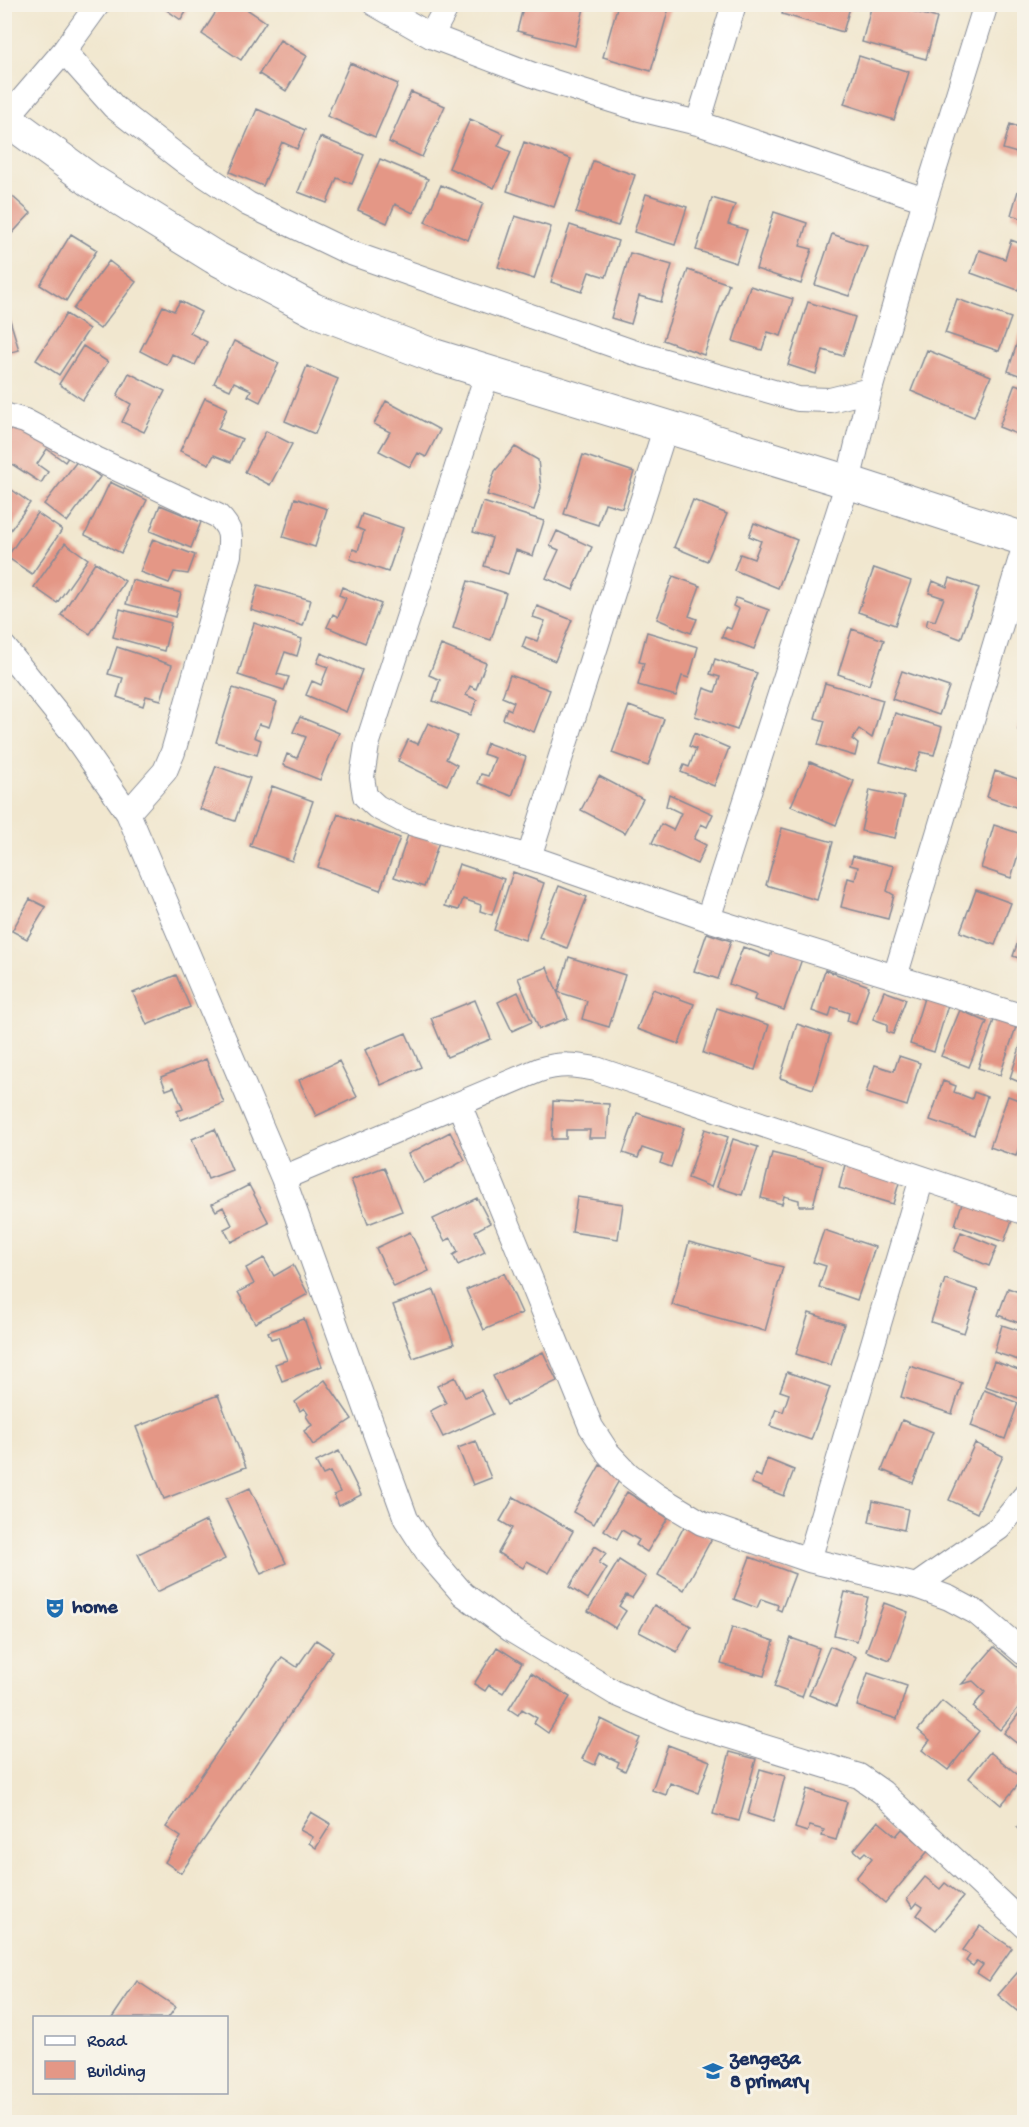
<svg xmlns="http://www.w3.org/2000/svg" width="1029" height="2127" viewBox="0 0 1029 2127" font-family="'Gochi Hand',sans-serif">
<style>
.building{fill:#e49786}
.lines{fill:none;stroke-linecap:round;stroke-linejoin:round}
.street-casing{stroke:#868b96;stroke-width:26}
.secondary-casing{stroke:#868b96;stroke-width:35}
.street{stroke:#fff;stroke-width:24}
.secondary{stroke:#fff;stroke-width:33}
.labels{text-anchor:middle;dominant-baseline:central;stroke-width:6;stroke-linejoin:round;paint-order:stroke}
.poi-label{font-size:20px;font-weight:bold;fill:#1b2f5e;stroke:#f7f3e8;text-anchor:start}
</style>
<rect width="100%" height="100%" fill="#f7f3e8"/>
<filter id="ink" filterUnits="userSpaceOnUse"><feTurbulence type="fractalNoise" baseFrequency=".0167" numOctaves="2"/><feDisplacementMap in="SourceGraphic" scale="12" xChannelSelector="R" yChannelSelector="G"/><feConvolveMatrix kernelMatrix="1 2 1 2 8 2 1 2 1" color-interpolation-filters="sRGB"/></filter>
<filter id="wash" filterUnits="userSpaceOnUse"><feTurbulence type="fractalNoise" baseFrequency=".008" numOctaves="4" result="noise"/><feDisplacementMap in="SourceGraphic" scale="24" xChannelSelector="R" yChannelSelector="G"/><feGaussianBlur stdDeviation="1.35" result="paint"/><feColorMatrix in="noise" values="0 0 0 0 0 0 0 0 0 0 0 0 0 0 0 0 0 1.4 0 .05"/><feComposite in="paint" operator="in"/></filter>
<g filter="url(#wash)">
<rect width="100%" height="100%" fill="#f1e7cf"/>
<g id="blocks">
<path class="building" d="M158,4H191L181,20Z
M221,4H239L266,22L241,60L202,34Z
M524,4H585L575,46L517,31Z
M618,4H656L669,8L651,71L603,57Z
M785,4H851L843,32L782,14Z
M872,4H886L937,18L926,59L862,42Z
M280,40L307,56L286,91L259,74Z
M859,56L909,72L894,120L844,104Z
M350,63L398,84L375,137L327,116Z
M411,92L445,106L422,157L389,142Z
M257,109L305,130L297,149L282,142L263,186L230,172Z
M470,119L504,134L498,146L511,152L494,188L449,168Z
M1010,124L1024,129V155L1003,149Z
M320,137L364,155L352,184L337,178L327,203L298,192Z
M524,142L571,159L554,207L507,191Z
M380,159L428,179L413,213L395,204L387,223L358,210Z
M593,161L635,175L618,226L576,213Z
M441,185L483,203L468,240L425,222Z
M4,189L31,213L4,242Z
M1018,191L1024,193V219L1011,215Z
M646,194L687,207L675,245L634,232Z
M712,198L735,205L728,224L747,230L736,263L696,250Z
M774,212L807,223L800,246L812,249L801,284L756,269Z
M515,216L551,227L534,279L498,267Z
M570,225L618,241L606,277L589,272L582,292L551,282Z
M71,234L97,250L66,301L40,285Z
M832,234L867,246L849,296L815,285Z
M1011,240L1024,245V272L1018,290L971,273L979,250L1005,259Z
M630,253L672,265L661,302L639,296L631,324L611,318Z
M109,261L136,282L100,329L73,309Z
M688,270L729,284L704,355L663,340Z
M750,286L793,299L781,336L768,332L762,350L733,341Z
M957,299L1011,318L999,351L945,333Z
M4,300L19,350L4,354Z
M180,301L201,312L190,333L207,342L195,365L172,354L167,365L140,351L163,306L174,311Z
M808,302L855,317L843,356L823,350L816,374L788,365Z
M66,314L89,329L59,375L36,360Z
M1024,322V377L1008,371Z
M234,341L279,363L260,402L248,396L251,390L234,382L230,390L214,383Z
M83,346L108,362L83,400L59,384Z
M927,350L991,376L974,417L911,391Z
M307,366L338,379L315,434L285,421Z
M129,373L165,391L144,432L122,422L131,404L117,396Z
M1015,384L1024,387V437L999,427Z
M205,398L227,408L218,429L242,439L231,462L214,455L209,464L180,451Z
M386,401L440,430L426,457L418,453L410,467L379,451L390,432L374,424Z
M20,415L73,450L65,462L47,449L37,464L48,472L41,483L4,459V439Z
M266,431L292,444L270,485L245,472Z
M515,447L538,460L541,488L534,510L487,495L495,471Z
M583,455L634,472L622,508L605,503L598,525L564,514Z
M78,460L100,477L67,522L44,504Z
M110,482L147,500L121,553L85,535Z
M8,487L30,503L4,539V491Z
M295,498L327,509L315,547L283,537Z
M693,500L727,514L707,561L674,547Z
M483,502L544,521L533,556L516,550L508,574L484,566L492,538L473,532Z
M160,505L201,522L191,548L150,531Z
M37,513L62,530L32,574L7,557Z
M362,514L403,528L388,572L350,559L353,549L358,551L364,531L357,528Z
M754,523L797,540L778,588L734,570L740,554L754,559L761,541L749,536Z
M557,531L592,547L573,590L546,578L559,550L550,546Z
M153,539L195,555L188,574L174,572L169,583L140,572Z
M65,543L88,559L57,603L34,587Z
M95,562L125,581L90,634L61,615Z
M874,568L911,581L895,625L858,612Z
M673,576L700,586L689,616L697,619L691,633L657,619Z
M950,578L979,588L961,639L926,626L928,619L935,621L944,598L929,593L933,581L947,587Z
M132,580L181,593L175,617L126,604Z
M468,581L506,593L491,640L453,628Z
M258,585L311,600L303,626L251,610Z
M342,587L381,604L365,643L327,627L333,614L338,617L346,598L339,595Z
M736,598L769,610L754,649L722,637L726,627L731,629L739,609L733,606Z
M537,606L572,620L555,661L522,647L526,637L537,641L545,621L533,617Z
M120,609L171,623L164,651L113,637Z
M254,623L302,639L297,656L285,652L277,674L289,677L284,690L238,675Z
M852,629L884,640L869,685L838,674Z
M647,632L698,647L689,678L682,676L676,696L638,685L644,663L639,662Z
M441,645L486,663L476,689L470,686L466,695L477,700L471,715L433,701L440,680L429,675Z
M117,647L172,665L161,700L146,696L143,706L117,697L123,678L108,674Z
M321,653L362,670L346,712L306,695L312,681L321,685L328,667L317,663Z
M715,659L757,673L737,730L695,716L704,688L715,692L720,677L710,674Z
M902,671L949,687L939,715L892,699Z
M510,675L550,690L534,732L503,719L507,708L511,710L514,702L502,697Z
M825,683L883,700L872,738L859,729L852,739L858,744L855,756L818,745L825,721L815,718Z
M233,688L277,702L269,727L259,724L254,737L261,740L257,755L216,742Z
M629,706L664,719L648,766L612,753Z
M895,713L942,727L934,755L921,752L914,772L880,762Z
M1024,713V732L1018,730Z
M300,717L339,733L320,780L283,765L287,754L297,758L306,737L293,732Z
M428,723L457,736L446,759L457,765L447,785L398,761L408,740L418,744Z
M694,733L729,748L714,786L681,772L684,765L689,767L696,749L689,746Z
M487,743L526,757L512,796L478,783L481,774L488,776L495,758L483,754Z
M810,762L854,781L836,825L791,806Z
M216,766L250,778L235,821L200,809Z
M995,771L1024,781V810L987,797Z
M599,776L643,799L625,833L581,810Z
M272,786L313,801L292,861L250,846Z
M870,790L904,797L895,838L861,831Z
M669,794L713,814L707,827L701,824L694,839L706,845L697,864L652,843L661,824L673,830L681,813L666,806Z
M338,814L400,838L380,890L318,867Z
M994,825L1024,835L1011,878L981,868Z
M782,828L833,842L817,900L766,885Z
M409,832L439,842L424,887L394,877Z
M853,856L894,866L887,891L894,895L888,919L841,907L848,878L855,880L858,867L850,865Z
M459,864L504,879L492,915L480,911L481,905L463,899L459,910L445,906Z
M513,872L544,883L525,940L494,930Z
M559,886L587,897L567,948L539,937Z
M976,890L1011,903L995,945L960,932Z
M30,899L46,907L27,939L12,931Z
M1024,924V960L1013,956Z
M707,933L731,941L718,979L694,971Z
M774,945L803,956L784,1010L754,1000L756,994L729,984L743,947L770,957Z
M569,957L625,975L609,1027L582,1019L587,1001L558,992Z
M547,967L568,1018L539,1029L518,978Z
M825,970L869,986L856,1024L847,1021L849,1013L832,1007L829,1017L812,1011Z
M176,975L190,1007L147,1025L133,993Z
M653,989L694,1004L679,1044L637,1029Z
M884,991L906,999L893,1034L887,1032V1024L873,1019Z
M518,992L532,1022L512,1031L498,1002Z
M924,998L948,1005L934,1052L910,1044Z
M475,1000L491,1039L447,1057L431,1018Z
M717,1008L769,1025L755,1070L703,1053Z
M960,1010L987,1022L969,1067L941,1056Z
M994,1020L1016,1027L1000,1075L978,1068Z
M797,1024L830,1035L813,1089L780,1078Z
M406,1033L421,1067L381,1085L365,1050Z
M1024,1035V1084L1010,1078Z
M899,1056L920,1063L907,1106L866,1093L875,1065L894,1071Z
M206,1059L224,1103L181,1120L177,1111L183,1109L174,1087L166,1090L161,1077Z
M339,1061L357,1097L316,1116L299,1080Z
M943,1081L956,1086L954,1092L972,1099L974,1092L987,1097L974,1135L930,1120Z
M1008,1096L1024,1102V1131L1016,1156L990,1147Z
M553,1101L609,1104L607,1138H589L590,1130H566V1139H552Z
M637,1113L684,1128L671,1167L660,1163L663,1155L642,1148L638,1158L623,1153Z
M215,1129L232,1170L208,1179L192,1139Z
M705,1129L728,1137L711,1187L688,1178Z
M450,1132L465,1160L424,1183L408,1154Z
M733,1139L758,1147L742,1195L717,1187Z
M772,1153L823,1166L813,1206H799V1200L784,1196L782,1204L761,1198Z
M846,1161L901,1176L893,1204L839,1188Z
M384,1167L402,1211L368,1224L351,1180Z
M249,1185L269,1223L231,1242L224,1229L232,1225L223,1207L216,1211L212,1204Z
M577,1197L623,1204L618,1239L572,1232Z
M964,1197L1014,1215L1004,1242L955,1225Z
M477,1198L490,1223L475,1231L485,1252L458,1265L453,1255L458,1252L451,1238L445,1241L433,1219Z
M824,1230L875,1247L857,1300L819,1287L826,1266L813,1262Z
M410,1232L429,1271L394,1287L376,1248Z
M961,1232L997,1247L989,1266L954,1251Z
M689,1242L783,1267L765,1331L672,1305Z
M264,1258L274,1276L293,1265L308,1294L255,1323L238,1292L254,1284L246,1268Z
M504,1273L522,1313L484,1330L466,1290Z
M945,1279L978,1290L964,1333L931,1322Z
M1008,1288L1024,1294V1325L998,1315Z
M434,1290L454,1344L413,1358L393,1305Z
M809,1313L844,1324L831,1365L796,1354Z
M304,1319L322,1366L282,1381L275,1364L287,1360L278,1337L271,1339L268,1332Z
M1002,1325L1024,1332V1362L994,1352Z
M543,1352L557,1381L507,1405L493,1376Z
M994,1361L1024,1372V1400L985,1386Z
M910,1366L962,1383L952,1414L901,1397Z
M787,1372L830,1387L811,1440L770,1426L776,1409L783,1412L789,1394L780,1391Z
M455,1377L465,1397L481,1390L493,1414L443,1437L430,1411L446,1403L437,1386Z
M325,1380L352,1419L313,1445L304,1431L312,1425L306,1416L308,1414L304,1408L300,1411L295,1402Z
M984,1390L1018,1403L1005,1439L971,1426Z
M218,1395L246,1467L164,1499L136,1427Z
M902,1420L933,1432L913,1483L882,1470Z
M476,1441L491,1478L473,1485L458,1448Z
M975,1443L1003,1456L977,1513L949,1500Z
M339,1451L361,1495L339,1506L334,1495L340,1492L330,1472L323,1475L316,1462Z
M767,1459L794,1470L784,1496L751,1483L755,1474L761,1477Z
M600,1465L621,1477L594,1524L573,1512Z
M250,1488L286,1563L261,1574L226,1499Z
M627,1492L668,1518L647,1552L636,1545L639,1540L622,1530L617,1539L604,1530Z
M514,1497L573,1531L549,1573L527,1561L523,1568L498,1553L512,1528L500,1521Z
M873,1501L908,1509L904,1530L869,1522Z
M206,1521L225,1559L157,1592L138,1554Z
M686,1523L712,1538L684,1590L658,1575Z
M595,1546L606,1553L599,1563L607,1568L588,1599L569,1587Z
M750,1557L795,1574L781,1611L777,1609L778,1605L761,1599L757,1608L734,1599Z
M619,1560L646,1577L632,1598L626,1595L619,1606L626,1611L615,1628L588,1611Z
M845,1592L868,1597L857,1641L834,1635Z
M884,1603L908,1612L890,1660L866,1651Z
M654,1605L691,1626L677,1652L639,1632Z
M732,1627L774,1641L764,1676L721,1664Z
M791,1638L819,1648L802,1697L774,1687Z
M316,1640L333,1651L181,1873L165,1862L181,1837L166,1827L282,1657L297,1667Z
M830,1646L856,1657L836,1706L809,1695Z
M497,1647L522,1663L503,1693L489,1685L485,1691L474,1684Z
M994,1647L1024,1673V1701L1000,1730L973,1707L985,1692L973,1681L962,1684Z
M531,1673L570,1697L548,1733L534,1723L537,1718L522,1709L518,1715L509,1709Z
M868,1673L907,1686L897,1719L857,1706Z
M942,1701L979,1731L948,1770L922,1750L930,1740L918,1730Z
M1024,1707V1749L1004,1733Z
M601,1719L640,1738L625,1771L617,1767L619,1762L600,1753L595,1765L582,1759Z
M668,1745L710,1761L698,1793L670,1783L666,1795L652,1790Z
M730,1752L756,1759L739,1821L713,1814Z
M990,1752L1023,1779L1001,1805L969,1778Z
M760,1769L785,1776L773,1822L748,1814Z
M807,1789L847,1802L836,1840L822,1836L824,1830L810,1826L807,1832L795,1828Z
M311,1812L331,1824L316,1848L309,1843L313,1837L300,1830Z
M1024,1819V1835L1017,1828Z
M878,1821L896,1836L902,1829L928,1851L885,1903L856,1878L872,1858L865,1852L861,1856L854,1850Z
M925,1877L940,1889L945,1883L963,1897L936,1930L917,1915L923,1907L917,1903L913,1908L907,1899Z
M980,1926L1012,1948L989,1981L977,1973L983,1965L977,1961L973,1966L966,1961L970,1955L963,1950Z
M1024,1965V2003L1017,2011L998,1995Z
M137,1981L176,2007L168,2018H112Z
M73,2116L81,2122H68Z"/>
</g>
</g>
<g filter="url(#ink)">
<use href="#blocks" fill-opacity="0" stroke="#868b96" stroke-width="1.5"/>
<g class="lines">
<g class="street-casing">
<path id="street" d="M375,4L431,36L541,78L640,109L698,123L925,200
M431,36L448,4
M64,51L114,107L185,162L248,204L348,252L633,352L798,399L830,400L870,390
M4,121L64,51L98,4
M698,123L734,4
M488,371L367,745L362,777L365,796L377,807L404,821L529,857L708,919L1024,1017
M4,415L25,421L96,459L218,516C232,529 231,537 229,555L173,752L165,771L128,813
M4,647L69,728L128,813L283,1178L406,1519L430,1556L463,1594L511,1630L615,1693L680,1721L859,1776L882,1792L1024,1925
M529,857L666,426
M708,919L848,482L870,390L925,200L986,4
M895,977L1024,548
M459,1104L591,1427L608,1453L628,1474L657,1496L702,1523L809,1560L916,1586L949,1598L977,1613L1024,1653
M283,1178L539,1070C561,1063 574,1065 596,1069L1024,1212
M809,1560L922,1178
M916,1586L999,1528L1024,1497"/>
</g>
<g class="secondary-casing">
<path id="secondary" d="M4,117L90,180L214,257L314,310L432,355L848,482L1024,539"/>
</g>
<use href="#street" class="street"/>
<use href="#secondary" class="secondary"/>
</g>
</g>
<defs>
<g id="theatre-bare" transform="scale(1.62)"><path d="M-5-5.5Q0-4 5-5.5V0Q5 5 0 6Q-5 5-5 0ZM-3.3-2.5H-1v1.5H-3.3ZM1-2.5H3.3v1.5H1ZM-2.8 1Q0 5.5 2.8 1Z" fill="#1f6fb2" stroke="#f7f3e8" stroke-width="2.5" paint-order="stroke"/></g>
<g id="school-bare" transform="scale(1.62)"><path d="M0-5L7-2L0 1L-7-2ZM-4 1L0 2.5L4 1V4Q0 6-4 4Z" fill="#1f6fb2" stroke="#f7f3e8" stroke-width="2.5" paint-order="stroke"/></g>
</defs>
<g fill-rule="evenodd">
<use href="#theatre-bare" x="55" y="1608"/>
<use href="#school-bare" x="713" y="2071"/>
</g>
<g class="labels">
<g class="poi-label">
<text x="72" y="1608">home</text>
<text x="730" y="2060">zengeza<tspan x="730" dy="23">8 primary</tspan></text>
</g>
</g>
<rect width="1029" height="2127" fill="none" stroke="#f7f3e8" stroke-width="24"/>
<rect x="33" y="2016" width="195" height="78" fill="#f7f3e8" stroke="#9fa5b1" stroke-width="1.5"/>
<rect x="45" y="2036" width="30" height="9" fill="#ffffff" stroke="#9fa5b1" stroke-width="1.5"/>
<text x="87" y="2046" font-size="18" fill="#1b2f5e">Road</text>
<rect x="45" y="2061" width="30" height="18" fill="#e49786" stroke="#9fa5b1" stroke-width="1.5"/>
<text x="87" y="2076" font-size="18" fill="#1b2f5e">Building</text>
</svg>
